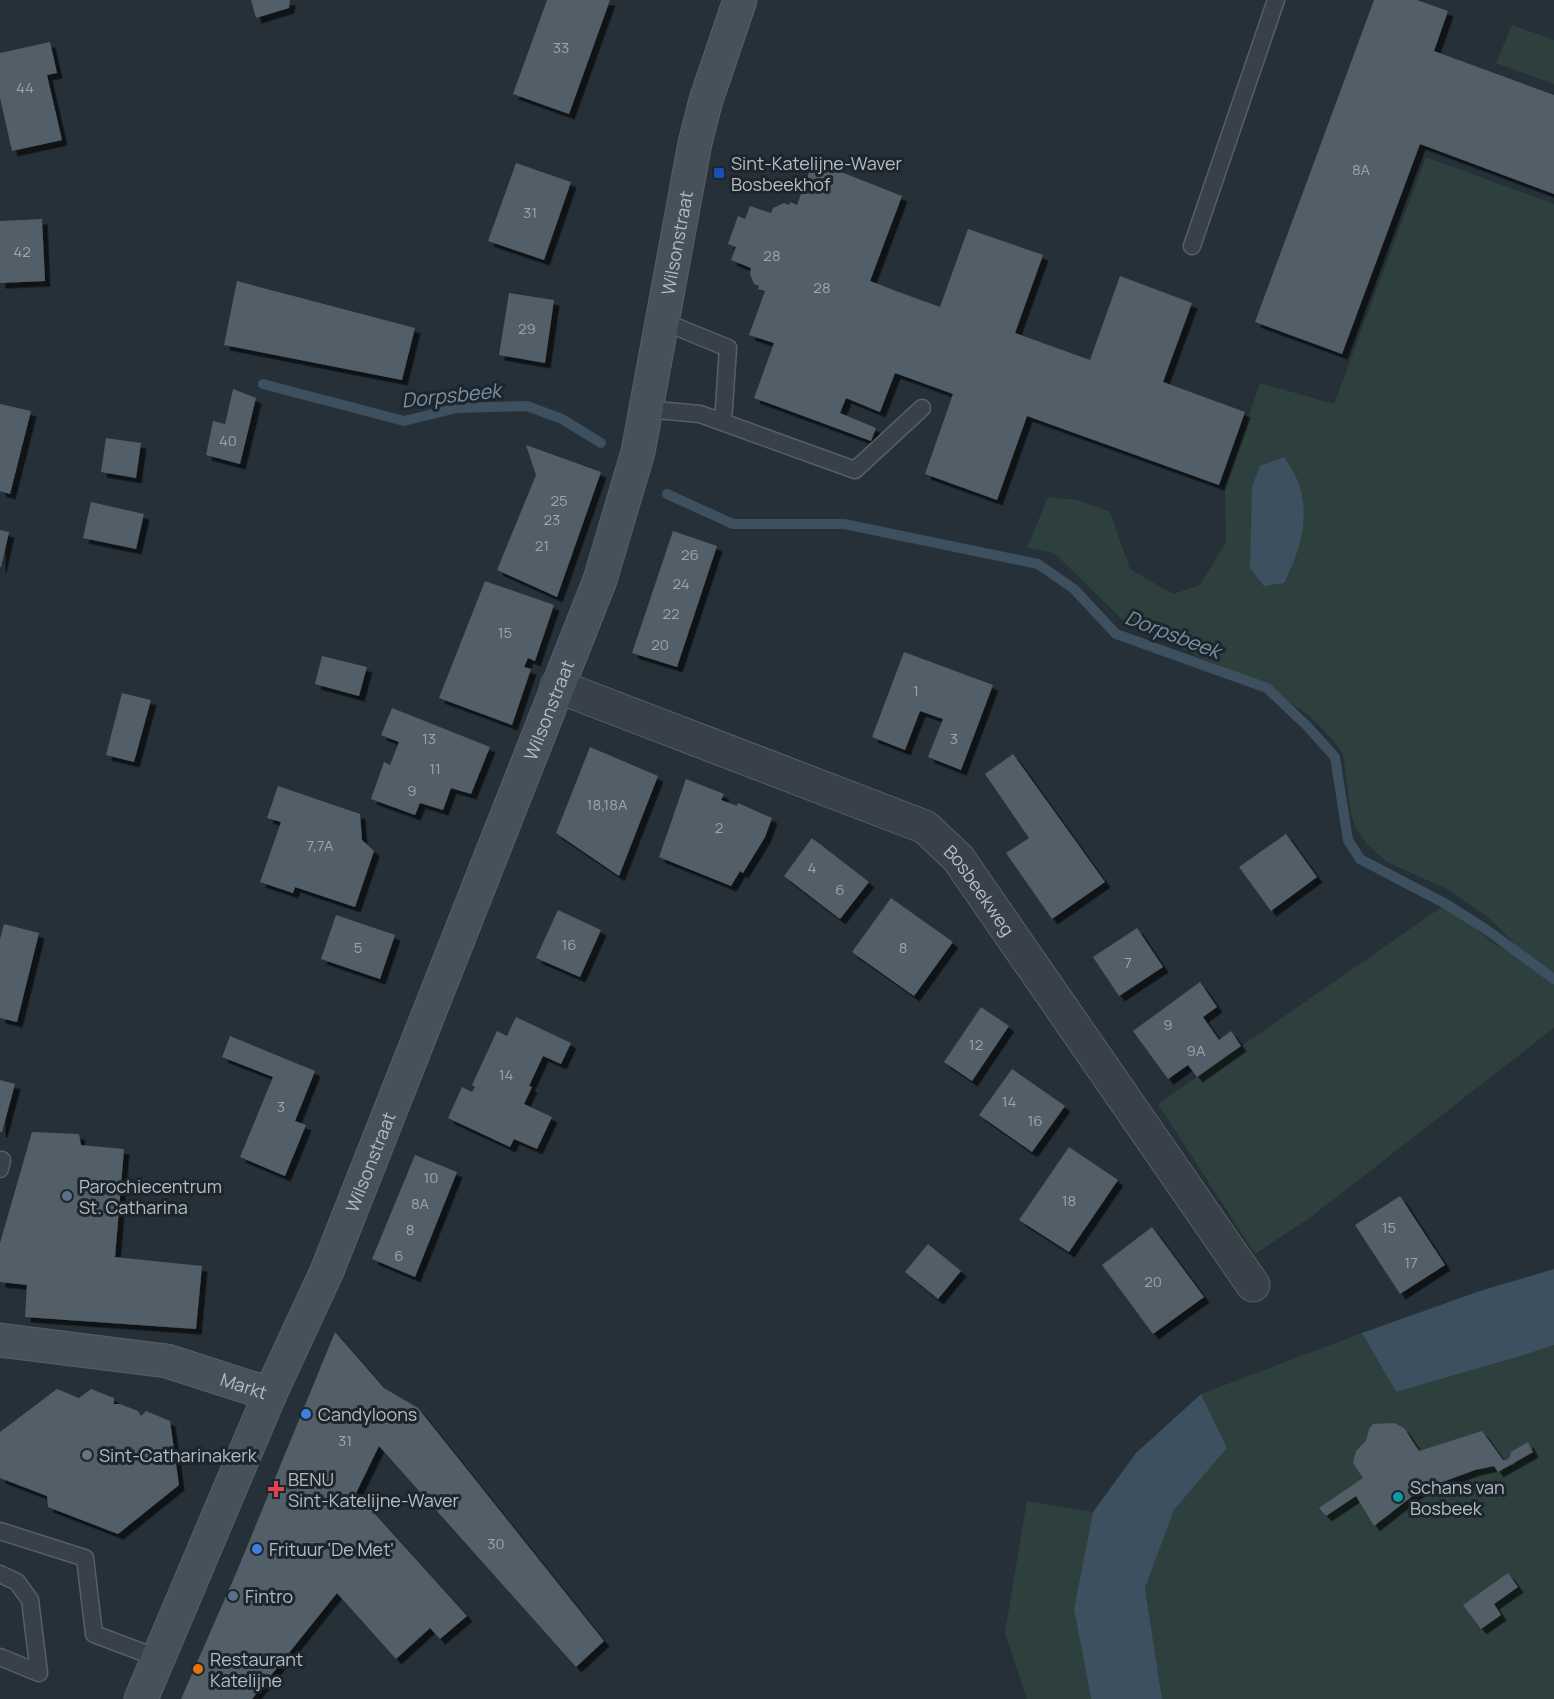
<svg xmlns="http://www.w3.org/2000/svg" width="1554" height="1699" viewBox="0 0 1554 1699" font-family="Manrope,sans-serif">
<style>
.green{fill:#2d403d}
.water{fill:#3d505f}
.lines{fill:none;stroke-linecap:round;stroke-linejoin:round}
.stream{stroke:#3d505f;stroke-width:10}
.building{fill:#525e67;filter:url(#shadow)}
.lane-casing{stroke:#565f66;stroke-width:19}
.street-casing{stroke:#565f66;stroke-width:35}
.secondary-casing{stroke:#565f66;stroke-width:35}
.lane{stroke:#384149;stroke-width:16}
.street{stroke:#384149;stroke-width:33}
.secondary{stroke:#47515b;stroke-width:33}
.transit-dot{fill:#1a4fb4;stroke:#1d262d;stroke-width:2}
.service-dot{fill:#5c6f8a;stroke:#1d262d;stroke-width:2}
.shop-dot{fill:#3f7fe0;stroke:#1d262d;stroke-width:2}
.worship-dot{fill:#6b7280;stroke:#1d262d;stroke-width:2}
.health-dot{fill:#e0444e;stroke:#1d262d;stroke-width:2}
.culture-dot{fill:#0f9aa8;stroke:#1d262d;stroke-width:2}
.food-dot{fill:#e8710a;stroke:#1d262d;stroke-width:2}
.labels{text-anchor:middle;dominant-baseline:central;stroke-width:6;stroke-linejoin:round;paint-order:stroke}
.number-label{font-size:15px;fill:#9ca4ad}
.poi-label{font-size:18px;fill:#b4bcc4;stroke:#1d262d;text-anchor:start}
.street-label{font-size:18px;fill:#b4bcc4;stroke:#1d262d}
.water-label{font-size:20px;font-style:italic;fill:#7891a4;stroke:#1d262d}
</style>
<defs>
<filter id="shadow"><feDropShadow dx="5.5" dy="5.5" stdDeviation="0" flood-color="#0009"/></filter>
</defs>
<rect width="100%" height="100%" fill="#253038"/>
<path class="green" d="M1512,25L1554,40V84L1496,63Z
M1426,157L1554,204V1028L1311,1217L1255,1254L1158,1104L1446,904L1495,945L1536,966L1489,918L1449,890L1387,862L1367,844L1355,826L1351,814L1343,754L1333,740L1310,716L1267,688L1126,623L1054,553L1027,548L1048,497L1077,500L1110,512L1130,569L1173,594L1200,585L1226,542L1225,486L1260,383L1334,404Z
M1362,1333L1396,1392L1524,1355L1554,1345V1699H1162L1145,1588L1174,1510L1227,1448L1201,1394Z
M1027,1501L1093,1512L1074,1609L1091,1699H1027L1005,1633Z"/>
<path class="water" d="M1284,457C1289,465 1295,473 1298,482C1311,516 1300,552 1284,583L1264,586L1250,568L1252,487L1260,466Z
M1554,1269V1345L1524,1355L1396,1392L1362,1333L1480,1291Z
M1201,1394L1227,1448L1174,1510L1145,1588L1162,1699H1091L1074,1609L1093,1512L1136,1453Z"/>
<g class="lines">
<path class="stream" d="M263,384L404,421L457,408L527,406L562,419L601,443
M667,494L733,524H844L1038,564L1074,589L1116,634L1267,688L1308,727L1335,757L1348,840L1360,859L1446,904L1487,930L1554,979"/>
</g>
<path class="building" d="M251,0H290L289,8L256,18Z
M547,0H610L569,114L513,94Z
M1374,0H1417L1448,11L1434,51L1554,95V194L1420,144L1342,354L1255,322Z
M50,42L57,73L47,75L62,140L12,151L0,98V53Z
M813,161L902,196L870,281L896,291L940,307L968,229L1043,255L1015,333L1090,360L1120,276L1192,303L1163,382L1245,412L1219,485L1027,416L997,500L925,474L953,394L895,373L880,412L846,398L840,413L876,428L871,441L754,398L774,343L749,335L765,291L758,289L759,286L754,284L750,274L751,268L731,260L736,247L728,244L738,216L745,219L750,206L771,213L773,208L784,203L789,205L790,202L797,205Z
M516,163L571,182L544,260L488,241Z
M42,219L45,281L0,283V221Z
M237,281L415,328L402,380L224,345Z
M509,293L554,300L545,363L499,355Z
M233,389L256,398L240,464L206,455L213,421L225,424Z
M0,404L31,411L10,494L0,491Z
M106,438L141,443L136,478L101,472Z
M526,445L601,472L557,597L497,570L536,475Z
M91,502L144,514L136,549L83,538Z
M0,530L9,532L1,567H0Z
M673,531L717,546L677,667L632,653Z
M485,581L554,605L535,661L528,658L524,667L531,669L512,725L439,698Z
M904,652L993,685L961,770L928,757L943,719L920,711L905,750L872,737Z
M322,656L367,667L359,696L315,684Z
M122,693L151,700L134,762L106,755Z
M392,708L490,747L471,794L451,788L443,810L420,803L415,815L371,799L384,762L390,765L399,742L381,735Z
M590,747L658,776L619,876L556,833Z
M1013,754L1105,882L1052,919L1006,853L1029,838L985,774Z
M686,779L724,794L721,800L737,806L738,803L772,818L765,837L743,873L740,871L731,886L659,857Z
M278,786L360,814L362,840L374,851L355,907L295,887L293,893L260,882L281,822L267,818Z
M1286,834L1317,877L1271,911L1239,867Z
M812,838L869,882L840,919L784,876Z
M891,898L953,942L914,996L852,952Z
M558,910L601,930L580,977L536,958Z
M336,915L395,935L380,979L321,959Z
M4,924L39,933L17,1022L0,1018V939Z
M1137,928L1163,967L1119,996L1093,957Z
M1200,982L1217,1007L1203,1017L1219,1040L1231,1031L1241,1046L1197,1077L1188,1065L1168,1079L1133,1031Z
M981,1007L1009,1026L972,1081L944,1062Z
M516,1017L571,1043L561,1064L543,1056L529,1086L532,1087L524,1104L552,1117L537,1149L514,1139L510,1147L448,1118L462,1087L472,1092L475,1087L472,1085L497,1031L507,1036Z
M230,1036L315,1071L295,1121L306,1125L285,1176L240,1157L273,1077L222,1057Z
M1012,1069L1065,1106L1032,1152L979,1115Z
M0,1080L15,1084L2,1132H0Z
M32,1132L79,1134L81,1145L124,1149L115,1257L202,1266L196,1329L25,1317L27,1285L0,1282V1243Z
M1069,1147L1118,1180L1069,1252L1019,1220Z
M415,1155L457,1172L415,1277L372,1259Z
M1400,1196L1445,1265L1400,1294L1355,1225Z
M1152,1227L1204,1297L1153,1334L1102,1265Z
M928,1244L961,1271L938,1299L905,1272Z
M335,1332L384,1388L418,1408L604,1641L576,1667L379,1446L356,1493L467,1616L440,1639L430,1628L396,1659L337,1593L252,1699H181L237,1571Z
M57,1389L79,1398L91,1389L114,1398V1404H120L138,1411L141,1416L146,1411L170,1421L179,1485L118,1534L48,1507L47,1496L0,1478V1432Z
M1394,1423L1404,1428L1419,1451L1482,1431L1503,1460H1506L1510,1457L1511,1452L1528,1442L1533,1452L1498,1472L1494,1466L1475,1470L1423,1489L1415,1494L1374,1526L1356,1496L1326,1516L1319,1508L1363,1478L1353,1463L1354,1458L1356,1451L1366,1441L1369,1429L1373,1424Z
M1508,1573L1518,1587L1494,1604L1501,1615L1481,1629L1463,1605Z"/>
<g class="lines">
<g class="lane-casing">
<path id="lane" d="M1192,246L1276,0
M662,321L728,348L723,422
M646,409L700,414L855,470L922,408
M0,1169L2,1160
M0,1531L85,1558L94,1634L158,1658
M0,1574L17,1582L30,1600L39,1673L0,1657"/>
</g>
<g class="street-casing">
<g id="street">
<path id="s1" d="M557,686L925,827L958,858L1253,1285"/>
</g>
</g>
<g class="secondary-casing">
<g id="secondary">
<path id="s2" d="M0,1340L167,1361L270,1394"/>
<path id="s3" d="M141,1699L270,1394L327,1271L600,580L638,452L695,143L706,100L740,0"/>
</g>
</g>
<use href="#lane" class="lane"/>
<use href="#street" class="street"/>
<use href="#secondary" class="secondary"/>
</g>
<rect class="transit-dot" x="713" y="167" width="12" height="12" rx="3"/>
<g class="service-dot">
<circle cx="67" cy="1196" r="6"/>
<circle cx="233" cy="1596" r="6"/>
</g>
<g class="shop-dot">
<circle cx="306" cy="1414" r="6"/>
<circle cx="257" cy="1549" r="6"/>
</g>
<circle class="worship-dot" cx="87" cy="1455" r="6"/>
<path class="health-dot" d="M273 1480h6v6h6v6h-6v6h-6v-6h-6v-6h6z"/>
<circle class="culture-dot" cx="1398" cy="1497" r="6"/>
<circle class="food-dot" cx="198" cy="1669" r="6"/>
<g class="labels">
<g class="number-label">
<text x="561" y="47">33</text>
<text x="25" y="87">44</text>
<text x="1361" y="169">8A</text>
<text x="530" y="212">31</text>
<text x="22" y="251">42</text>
<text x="772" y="255">28</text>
<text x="822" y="287">28</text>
<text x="527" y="328">29</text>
<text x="228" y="440">40</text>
<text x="559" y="500">25</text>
<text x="552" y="519">23</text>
<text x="542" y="545">21</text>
<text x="690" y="554">26</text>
<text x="681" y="583">24</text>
<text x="671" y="613">22</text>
<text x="505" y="632">15</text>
<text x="660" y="644">20</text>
<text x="916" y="690">1</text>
<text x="429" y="738">13</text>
<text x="954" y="738">3</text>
<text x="435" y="768">11</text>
<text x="412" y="790">9</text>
<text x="607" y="804">18,18A</text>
<text x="719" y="827">2</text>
<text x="320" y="845">7,7A</text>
<text x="812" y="867">4</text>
<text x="840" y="889">6</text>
<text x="569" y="944">16</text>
<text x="358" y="947">5</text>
<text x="903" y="947">8</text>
<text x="1128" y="962">7</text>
<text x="1168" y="1024">9</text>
<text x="976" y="1044">12</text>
<text x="1196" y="1050">9A</text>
<text x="506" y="1074">14</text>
<text x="1009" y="1101">14</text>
<text x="281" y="1106">3</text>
<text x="1035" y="1120">16</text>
<text x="431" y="1177">10</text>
<text x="1069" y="1200">18</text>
<text x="420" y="1203">8A</text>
<text x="1389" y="1227">15</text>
<text x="410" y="1229">8</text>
<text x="399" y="1255">6</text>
<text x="1411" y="1262">17</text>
<text x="1153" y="1281">20</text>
<text x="345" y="1440">31</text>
<text x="496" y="1543">30</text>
</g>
<g class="poi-label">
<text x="731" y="163">Sint-Katelijne-Waver<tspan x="731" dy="21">Bosbeekhof</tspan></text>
<text x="79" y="1186">Parochiecentrum<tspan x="79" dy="21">St. Catharina</tspan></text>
<text x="318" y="1414">Candyloons</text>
<text x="99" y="1455">Sint-Catharinakerk</text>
<text x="288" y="1479">BENU<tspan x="288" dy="21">Sint-Katelijne-Waver</tspan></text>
<text x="1410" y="1487">Schans van<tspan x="1410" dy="21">Bosbeek</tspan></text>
<text x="269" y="1549">Frituur 'De Met'</text>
<text x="245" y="1596">Fintro</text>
<text x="210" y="1659">Restaurant<tspan x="210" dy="21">Katelijne</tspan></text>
</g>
<g class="street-label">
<text stroke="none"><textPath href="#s3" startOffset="1556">Wilsonstraat</textPath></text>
<text stroke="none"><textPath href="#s3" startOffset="1070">Wilsonstraat</textPath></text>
<text stroke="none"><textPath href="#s1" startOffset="478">Bosbeekweg</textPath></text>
<text stroke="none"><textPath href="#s3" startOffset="584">Wilsonstraat</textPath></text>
<text stroke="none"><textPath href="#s2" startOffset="249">Markt</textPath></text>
</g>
<g class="water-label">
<text transform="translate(451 395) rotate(-6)">Dorpsbeek</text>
<text transform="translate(1173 634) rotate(21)">Dorpsbeek</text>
</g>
</g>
</svg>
